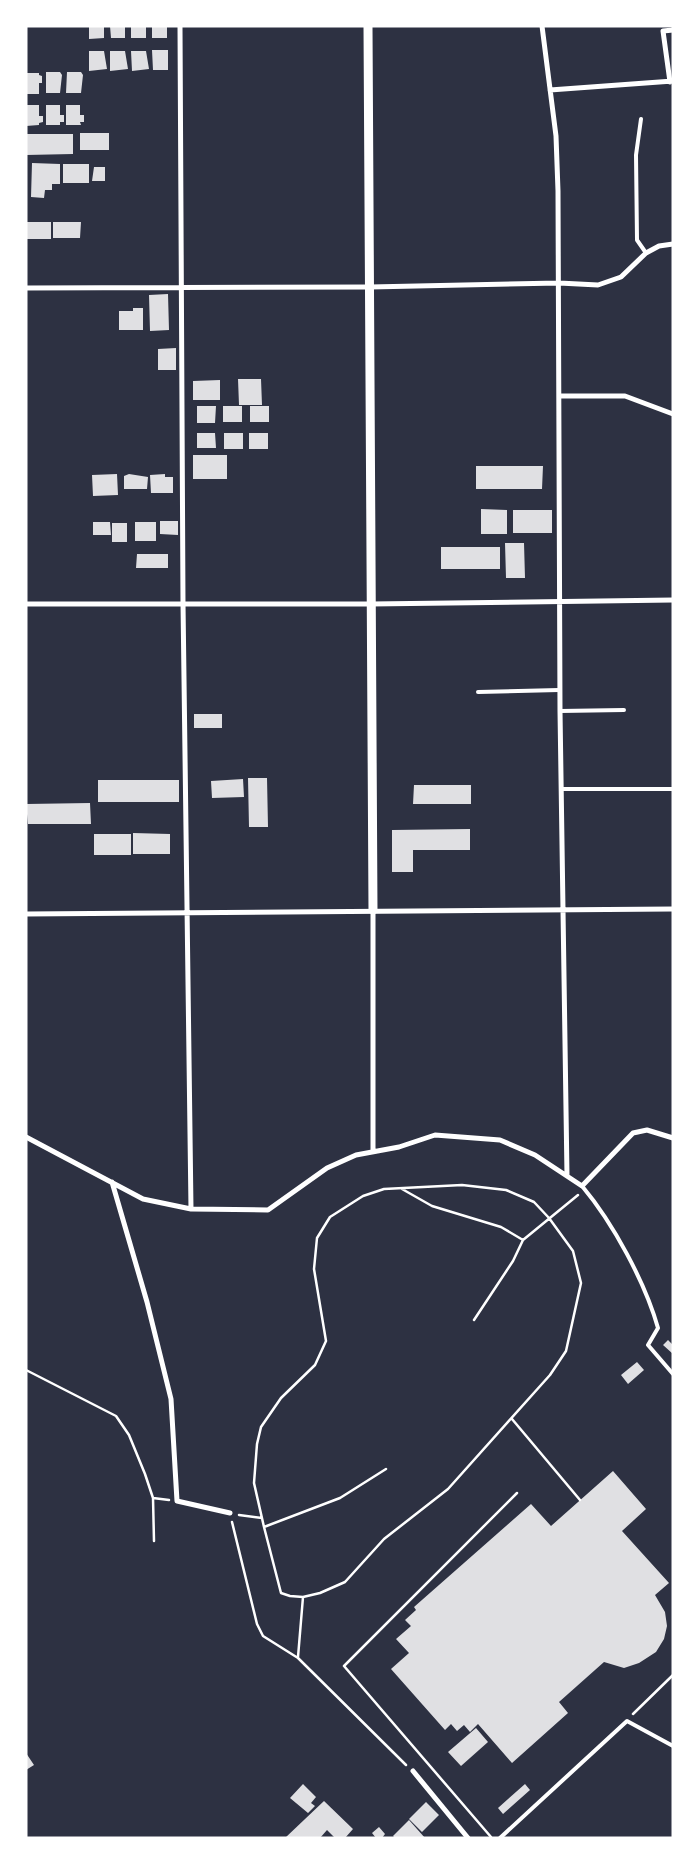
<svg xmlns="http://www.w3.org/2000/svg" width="699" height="1864" viewBox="0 0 699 1864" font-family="'Roboto Condensed',sans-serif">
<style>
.building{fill:#e0e0e3}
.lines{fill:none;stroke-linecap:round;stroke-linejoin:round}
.path{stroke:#fff;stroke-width:2.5}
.service{stroke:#fff;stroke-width:4}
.minor{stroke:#fff;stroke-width:5}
.tertiary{stroke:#fff;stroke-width:9}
</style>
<rect width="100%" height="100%" fill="#2d3142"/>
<path class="building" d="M89,26H104V38L89,39Z
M110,26H125V38H111Z
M131,26H146V38H131Z
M152,26H167V38H152Z
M152,50H168V70H153Z
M89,51H104L107,69L89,71Z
M110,51H125L128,69L110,71Z
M131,51H146L149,69L132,71Z
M46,72H60L62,75L60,93H46Z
M67,72H81L83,75L81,93H66Z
M26,73H39V75L42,76V83H39V94H26Z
M26,105H39V116H43V122L39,123V125L26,126Z
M46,105H60V115H64V122H60V125H46Z
M66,105H80V115H84V122H80L81,125H66Z
M80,133H109V150H80Z
M26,134H73V154L26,155Z
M32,163L60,164V184H52V190H45L44,198L31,197Z
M63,164H89V183H63Z
M94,167H105V181H92Z
M27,222H51V239H26Z
M53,222H81L80,238H53Z
M168,294L169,330L150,331L149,295Z
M133,308H143V330H119V311H133Z
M176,348V370H158V349Z
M238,379H261L262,405H239Z
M220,380V400H193V381Z
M197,406H216L215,423H197Z
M223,406H242V422H223Z
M250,406H269V422H250Z
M197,433H215L216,448H197Z
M224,433H243V449H224Z
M249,433H268V449H249Z
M193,455H227V479H193Z
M476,466H543L542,489H476Z
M117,474L118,495L93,496L92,475Z
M129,474L148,477L147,489H124V476Z
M165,474V477H173V493H151L150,475Z
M481,509L507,510V534H481Z
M513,510H552V533H513Z
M160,521H178V535L160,534Z
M93,522H110L111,535H93Z
M135,522H156V541H135Z
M112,523H127V542H112Z
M505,543H524L525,578H506Z
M441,547H500V569H441Z
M137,554H168V568H136Z
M194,714H222V728H194Z
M248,778H267L268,827H249Z
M243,779L244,797L212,798L211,781Z
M98,780H179V802H98Z
M414,785H471V804H413Z
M90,803L91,824H28L26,804Z
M470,829V850H413V872H392V830Z
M133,833L170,834V854H133Z
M94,834H131V855H94Z
M668,1340L673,1345V1354L663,1345Z
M637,1362L644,1370L628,1384L621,1375Z
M613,1471L646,1509L622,1531L669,1583L655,1595L665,1612L667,1626L664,1639L656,1652L639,1663L624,1668L604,1662L559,1702L568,1713L512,1763L478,1724L470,1732L464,1725L457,1731L451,1724L445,1730L391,1669L409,1653L396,1639L411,1626L405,1620L416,1610L414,1607L531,1504L551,1526Z
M476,1728L488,1742L461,1766L448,1752Z
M26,1753L34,1765L26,1770Z
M303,1784L316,1797L311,1803L315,1806L308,1813L290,1798Z
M525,1784L530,1790L503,1814L498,1808Z
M324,1801L353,1829L345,1838H335L327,1830L320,1838H285Z
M426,1802L439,1815L422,1832L409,1819Z
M409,1820L425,1838H395L393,1836Z
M379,1827L385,1834L382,1838H376L372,1833Z"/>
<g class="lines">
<path class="path" d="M402,1189L432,1206L501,1227L523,1240L513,1261L474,1320
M523,1240L578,1195
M26,1370L116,1416L129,1435L145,1474L153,1498
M512,1419L580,1500
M239,1515L262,1518
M232,1522L257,1624L263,1636L298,1658L406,1765
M264,1527L281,1593L290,1596L303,1597L320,1593L345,1582L384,1539L448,1489L550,1375L566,1351L581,1283L573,1251L549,1218L534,1202L506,1190L462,1185L384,1189L363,1196L330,1217L317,1238L314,1269L326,1341L315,1365L281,1398L261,1427L257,1444L254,1483L264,1527L340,1498L386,1469
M154,1541L153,1498L169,1500
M298,1657L303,1597
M633,1714L673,1675
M491,1837L344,1666L517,1493"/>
<path class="service" d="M641,119L636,155L637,240L646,253
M478,692L559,690
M560,711L624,710
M561,789H673
M582,1186C613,1223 645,1282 658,1328L648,1345L673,1374
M500,1838L627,1721L673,1746"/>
<path class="minor" d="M180,26L183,603L191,1209
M542,26L556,136L558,191L560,711L567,1175
M670,82L663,31L673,30
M550,90L673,81
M26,288L370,287L559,283L598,285L621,277L646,253L659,246L673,244
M560,396H625L673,414
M26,604H371L673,600
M373,910V1151
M26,914L673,909
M26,1137L143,1199L191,1209L268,1210L327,1168L356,1155L399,1147L435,1135L500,1140L535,1155L582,1186L633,1133L647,1130L673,1138
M112,1182L147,1302L171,1399L177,1501L230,1513
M413,1771L468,1838"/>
<path class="tertiary" d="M368,26L373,910"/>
</g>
<rect width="699" height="1864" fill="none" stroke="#ffffff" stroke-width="55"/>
</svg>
